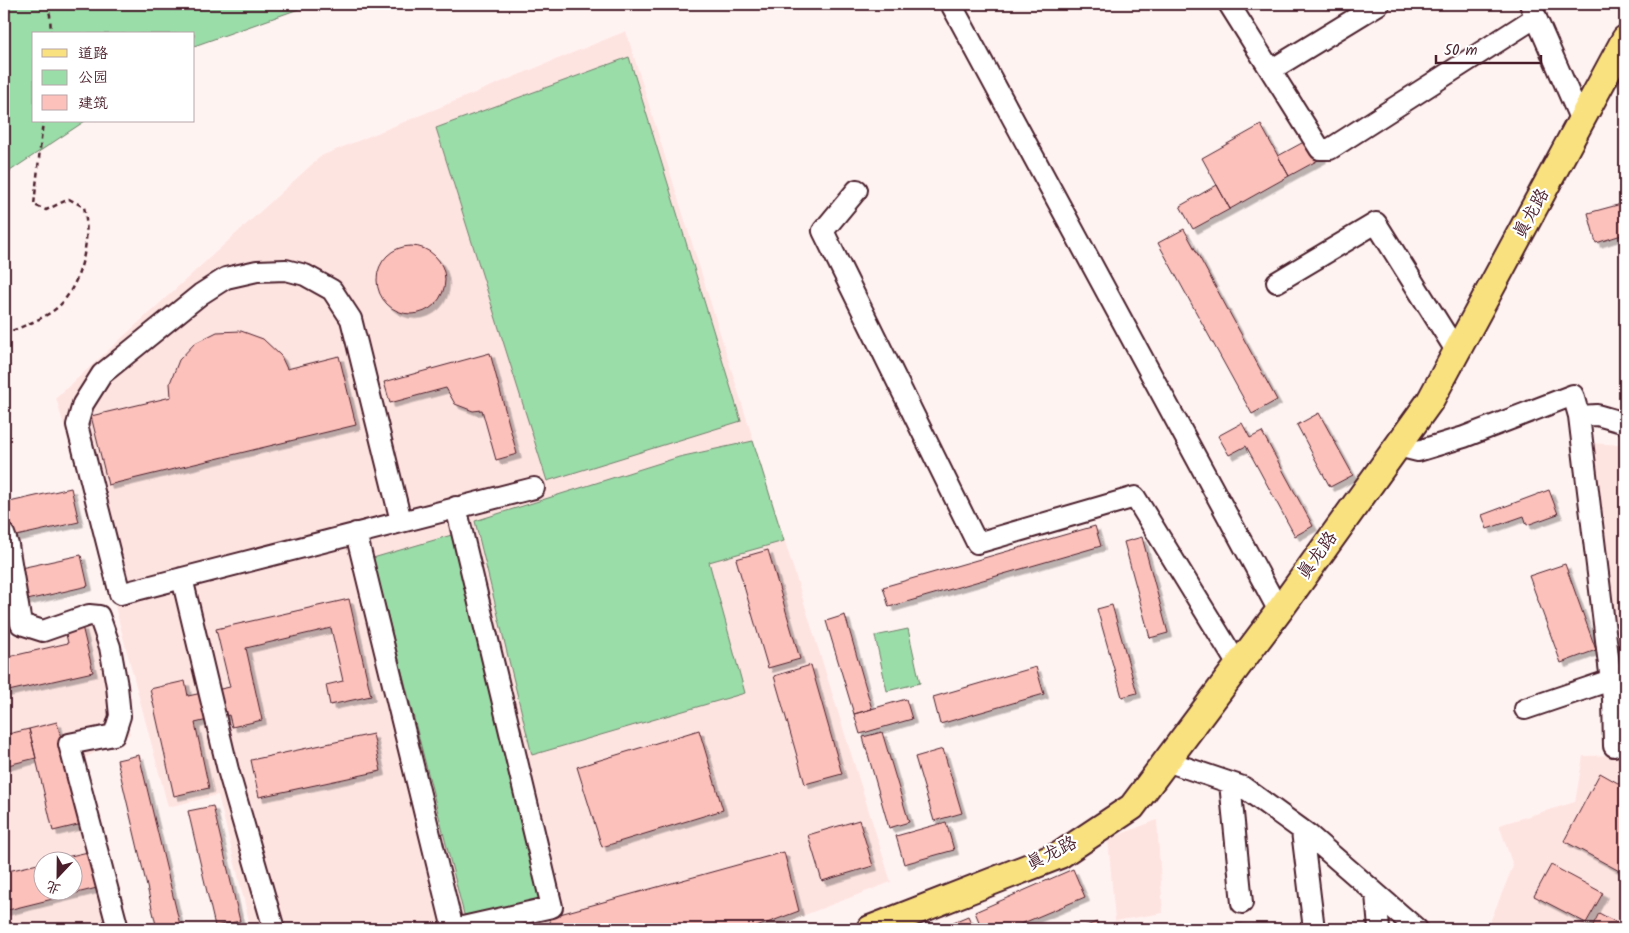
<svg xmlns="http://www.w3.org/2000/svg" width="1629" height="933" viewBox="0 0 1629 933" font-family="Kalam,'LXGW WenKai TC',sans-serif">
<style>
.built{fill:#fee4e1;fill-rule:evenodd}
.green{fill:#9adda9;stroke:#727e6a}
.building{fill:#fdc1bb;stroke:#4a1f2b;filter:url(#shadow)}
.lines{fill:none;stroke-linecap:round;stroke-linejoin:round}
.minor-casing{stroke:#4a1f2b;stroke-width:24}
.major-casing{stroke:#4a1f2b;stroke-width:30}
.path{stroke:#4a1f2b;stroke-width:2.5;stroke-dasharray:5 4;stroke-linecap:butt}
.minor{stroke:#fff;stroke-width:20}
.major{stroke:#fae180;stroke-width:26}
.labels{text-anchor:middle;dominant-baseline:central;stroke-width:4.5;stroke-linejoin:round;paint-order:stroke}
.street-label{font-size:18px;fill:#4a1f2b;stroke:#fff}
</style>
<defs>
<filter id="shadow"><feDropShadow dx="4.5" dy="4.5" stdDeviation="0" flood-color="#0004"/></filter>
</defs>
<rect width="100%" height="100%" fill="#fff3f1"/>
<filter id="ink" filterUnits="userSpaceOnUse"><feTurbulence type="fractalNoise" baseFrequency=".02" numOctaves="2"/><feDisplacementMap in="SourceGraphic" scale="10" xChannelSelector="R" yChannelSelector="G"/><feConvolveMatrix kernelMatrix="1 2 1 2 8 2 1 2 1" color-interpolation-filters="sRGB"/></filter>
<g filter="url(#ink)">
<path class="built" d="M626,31L891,882L768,929H251L218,795L168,807L114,603L56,398L321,156Z
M1588,443L1625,445V929H1490L1488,927L1513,866L1499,825L1575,802L1583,756L1620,755Z
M103,614L130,734L83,759L125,929H4V637ZM42,860H72V890H42Z
M1157,820L1163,913L1115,921L1108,839Z"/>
<path class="green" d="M4,4H313L194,46V34H34V121H85L4,175Z
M629,57L741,421L547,481L436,128Z
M753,441L784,541L709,562L745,693L532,755L475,521L679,457Z
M455,534L544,909L467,926L373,558Z
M908,629L920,683L887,691L875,636Z
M1241,924L1270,929H1171Z"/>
<path class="building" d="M1261,125L1289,176L1230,209L1202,158Z
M1311,138L1322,158L1289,176L1278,156Z
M1217,185L1230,209L1193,229L1180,206Z
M1625,203V234L1596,243L1588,213Z
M1184,229L1277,400L1252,414L1158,243Z
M377 280a34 34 0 1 1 68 0a34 34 0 1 1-68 0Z
M241,331L263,339L281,356L287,369L339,356L356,425L108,485L91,416L171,397L170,383L179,360L195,343L217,332Z
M490,353L517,454L496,460L482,410L473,411L455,404L446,388L390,403L384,382Z
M1319,413L1353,475L1330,487L1297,425Z
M1242,423L1250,438L1262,432L1313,526L1295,536L1246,446L1229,455L1218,436Z
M71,488L79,522L12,537L5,503Z
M1549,490L1558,514L1527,525L1524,516L1487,529L1482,515Z
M1095,526L1101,546L889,607L883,587Z
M1142,537L1168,633L1150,638L1124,542Z
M768,550L800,659L768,668L736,559Z
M81,555L88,586L23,601L16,569Z
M1565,564L1596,650L1561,663L1529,576Z
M349,599L371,696L330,705L326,685L343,681L331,628L246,648L262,720L232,727L229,715L195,723L209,788L174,796L150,689L185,681L188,696L230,687L216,629Z
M1112,605L1137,693L1122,697L1097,609Z
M845,615L872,709L854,714L826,621Z
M82,626L93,672L4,692V658L68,643L65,630Z
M811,665L842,774L805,784L774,676Z
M1036,667L1044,694L940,724L933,697Z
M906,699L912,719L860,734L854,714Z
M57,722L82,824L53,831L29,729Z
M29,729L36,758L4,766V735Z
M699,730L723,810L602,847L577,767Z
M882,732L909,822L889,828L863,737Z
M373,734L381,771L259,797L251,760Z
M943,749L962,813L934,821L915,757Z
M139,755L181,929H157L117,760Z
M1600,773L1625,787V869L1623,873L1564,841Z
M213,806L240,921L215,926L188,811Z
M859,820L873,866L822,881L808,835Z
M946,822L954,850L904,864L896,836Z
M88,852L97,888L4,911V872L42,863V890H72V860H53Z
M784,852L799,911L751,929H552L549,917Z
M1551,865L1603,893L1586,923L1534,896Z
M1073,869L1085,897L1009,929H982L975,912Z
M1599,913L1625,927V929H1591Z
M968,916L974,929H937Z
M1097,922L1100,929H1078Z"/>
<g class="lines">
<g class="minor-casing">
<path id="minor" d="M951,4L1279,611
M1229,4L1320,149H1330L1536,17
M1530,4L1582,123
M1271,70L1379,4
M857,190L823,231L977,543L1135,497L1238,665
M1277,282L1376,223L1457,352
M1398,446L1418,451L1464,437L1573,395L1579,416
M401,521L351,319L332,290L305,275L286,270L257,271L226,278L201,294L102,374L83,404L77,425L120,594L534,488
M356,533L453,929
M4,534L8,545L21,624L43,631L89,615L99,616L110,647L117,686L120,716L114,735L69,744L118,929
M182,578L228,770L274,929
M1525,709L1611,680
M1614,746L1613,698L1579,416L1597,415L1625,423
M1166,761L1243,787L1309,835L1417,929
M1230,783L1242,903
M1302,831L1314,929
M1376,894L1379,929
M454,929L552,907L456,507"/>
</g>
<g class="major-casing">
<path id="major" d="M870,929L1060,855L1132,807L1279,611L1430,401L1625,39"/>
</g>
<path class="path" d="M47,4L50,15L51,34
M4,334C21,327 50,317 62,303C83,278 91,237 84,207L69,199L46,210L34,205L43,121"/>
<use href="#minor" class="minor"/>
<use href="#major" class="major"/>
</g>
</g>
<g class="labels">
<g class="street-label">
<text transform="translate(1532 214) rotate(-61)">真龙路</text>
<text transform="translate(1318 556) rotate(-54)">真龙路</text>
<text transform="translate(1052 854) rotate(-26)">真龙路</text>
</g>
</g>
<rect width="1629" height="933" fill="none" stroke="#fff" stroke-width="20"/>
<rect x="10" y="10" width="1609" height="913" fill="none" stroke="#4a1f2b" stroke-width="2" filter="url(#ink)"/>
<rect x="32" y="32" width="162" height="90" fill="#ffffff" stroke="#b7a5aa"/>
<rect x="42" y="49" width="25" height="8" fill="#fae180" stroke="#b7a5aa"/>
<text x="78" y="58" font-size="15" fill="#4a1f2b">道路</text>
<rect x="42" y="70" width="25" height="15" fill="#9adda9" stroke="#b7a5aa"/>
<text x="78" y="82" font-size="15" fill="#4a1f2b">公园</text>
<rect x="42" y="95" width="25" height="15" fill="#fdc1bb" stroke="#b7a5aa"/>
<text x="78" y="108" font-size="15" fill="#4a1f2b">建筑</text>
<g transform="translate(58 876) rotate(202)"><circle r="24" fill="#ffffff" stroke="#b7a5aa"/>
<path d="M0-4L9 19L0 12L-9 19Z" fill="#4a1f2b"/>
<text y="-8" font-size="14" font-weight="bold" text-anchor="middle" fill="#4a1f2b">北</text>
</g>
<path d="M1436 55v8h105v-8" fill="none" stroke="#4a1f2b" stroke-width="2.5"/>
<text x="1444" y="55" font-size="15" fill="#4a1f2b" stroke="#ffffff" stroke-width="4" paint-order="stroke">50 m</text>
</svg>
